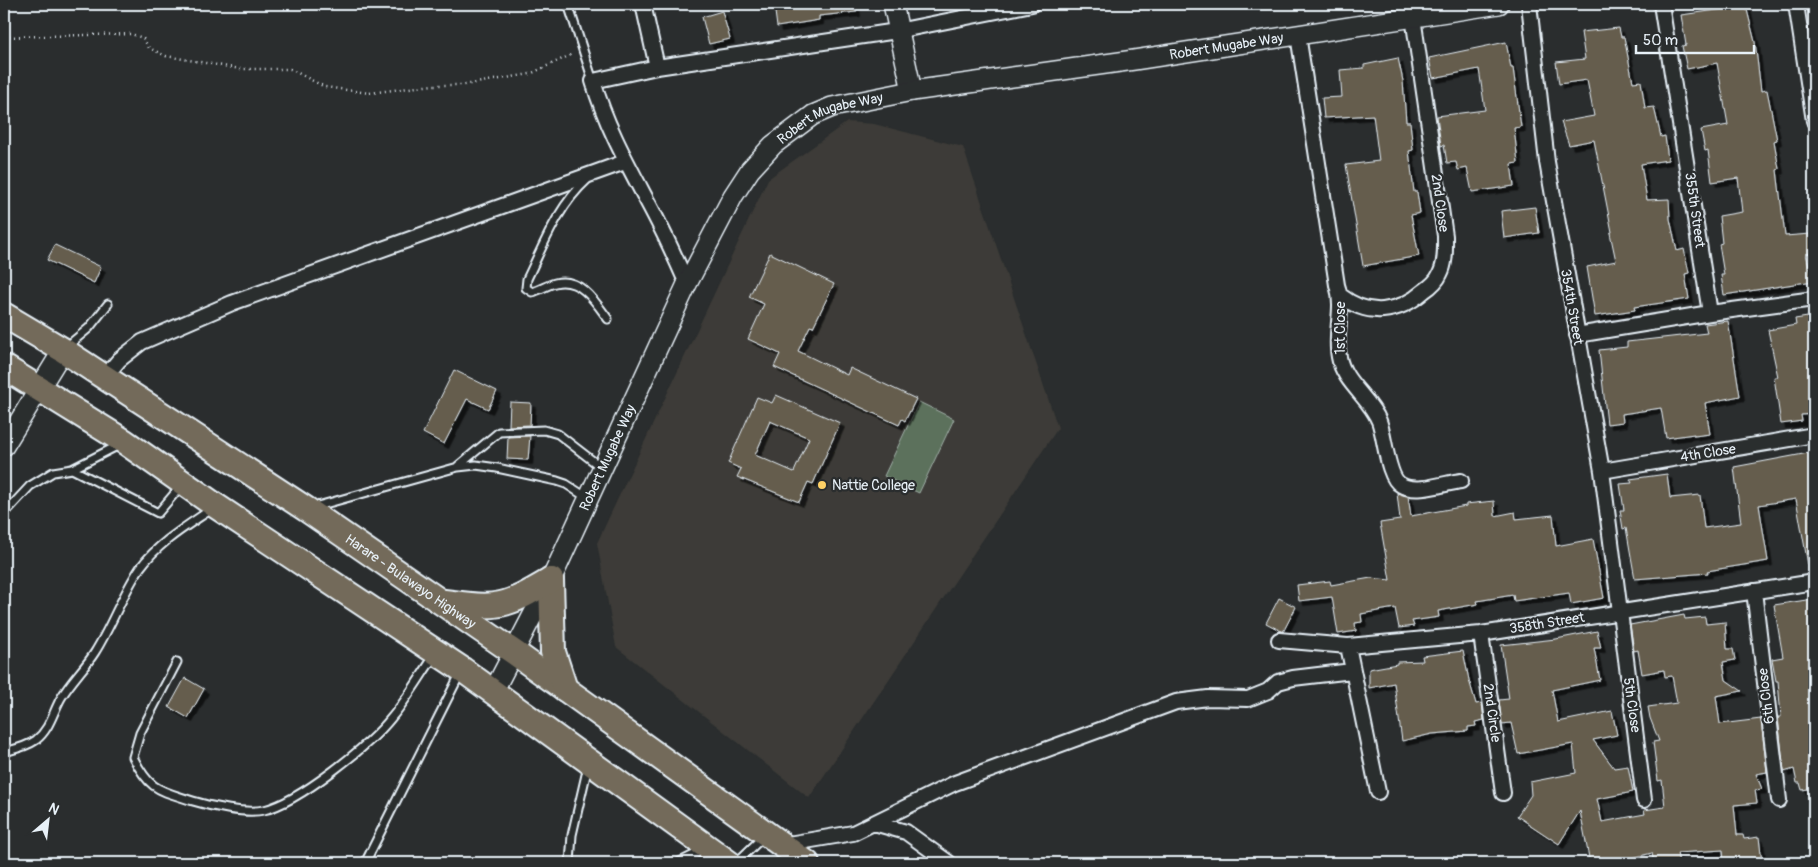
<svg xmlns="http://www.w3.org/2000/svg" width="1818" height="867" viewBox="0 0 1818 867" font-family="Pangolin,sans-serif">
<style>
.built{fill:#3c3b37}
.green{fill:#5c715c;stroke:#a2b1aa}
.building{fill:#655d4d;stroke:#e8f1f8;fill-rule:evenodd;filter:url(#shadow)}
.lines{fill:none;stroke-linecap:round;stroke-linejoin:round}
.lane-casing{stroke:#e8f1f8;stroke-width:11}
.street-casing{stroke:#e8f1f8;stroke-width:18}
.secondary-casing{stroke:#e8f1f8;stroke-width:22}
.highway-casing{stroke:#e8f1f8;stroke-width:28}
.path{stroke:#e8f1f8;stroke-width:2.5;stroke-dasharray:1 4;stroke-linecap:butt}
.lane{stroke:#2a2d2e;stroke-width:7}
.street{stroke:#2a2d2e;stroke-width:14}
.secondary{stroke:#2a2d2e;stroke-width:19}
.highway{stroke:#736b5a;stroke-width:24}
.poi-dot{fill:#ffd166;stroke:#2a2d2e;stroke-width:2}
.labels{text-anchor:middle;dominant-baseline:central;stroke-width:4.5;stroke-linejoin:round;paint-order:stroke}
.street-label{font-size:14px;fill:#e8f1f8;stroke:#2a2d2e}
.poi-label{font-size:14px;fill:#e8f1f8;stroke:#2a2d2e;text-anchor:start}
</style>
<defs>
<filter id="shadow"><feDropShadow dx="4.5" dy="4.5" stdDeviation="0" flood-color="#0009"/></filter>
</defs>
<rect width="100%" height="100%" fill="#2a2d2e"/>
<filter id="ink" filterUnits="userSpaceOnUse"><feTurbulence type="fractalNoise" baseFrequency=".02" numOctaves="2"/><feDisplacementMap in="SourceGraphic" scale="10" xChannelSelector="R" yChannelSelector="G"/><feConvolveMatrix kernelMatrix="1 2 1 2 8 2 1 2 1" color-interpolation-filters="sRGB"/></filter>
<g filter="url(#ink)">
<path class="built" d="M847,122L874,124L963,147L1058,428L809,798L616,647L597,543L768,179Z"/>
<path class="green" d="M919,402L954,419L919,493L884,476Z"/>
<path class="building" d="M774,4H855L856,12L819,16V20L777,27Z
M1746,6L1755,42L1761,91L1767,90L1777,140L1774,141L1779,169L1777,170L1785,236L1811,234L1814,252L1806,254L1813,281L1724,295L1721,275H1724L1719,244L1722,243L1719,216L1742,212L1738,178L1712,182L1708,150L1705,151L1701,130L1728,125L1717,63L1687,69L1682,46L1686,45L1681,15Z
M722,11L730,39L709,44L702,17Z
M1619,28L1621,37H1624L1633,82L1641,81L1645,108L1654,107L1661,137L1665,136L1668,160L1641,164L1647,200L1669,199L1670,219L1677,251L1684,249L1689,273L1685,274L1689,299L1634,307L1635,310L1595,316L1587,267L1616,261L1610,233L1612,232L1594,140L1569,145L1561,122L1594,116L1587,80L1559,84L1556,62L1585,59L1581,32Z
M1506,42L1511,68H1513L1521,127L1514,128L1518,163L1511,164L1514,186L1472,192L1467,168L1458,170L1456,162L1447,163L1444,145L1441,146L1437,116L1485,110L1479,69L1433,78L1429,58Z
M1398,58L1403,81L1406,122H1410L1413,150L1409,151L1414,192H1417L1420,213L1411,215L1419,256L1363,266L1346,165L1379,161L1373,115L1324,118L1322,98L1342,97L1340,70L1364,68V65Z
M1535,207L1539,233L1504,238L1501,211Z
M55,245L101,267L94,283L47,260Z
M770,253L834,284L813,327L810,326L798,351L847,375L850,368L916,399L905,421L902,419L899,425L774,367L780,354L748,339L764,304L749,297Z
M1814,316V414L1801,415L1802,421L1781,424L1774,377H1778L1768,330L1796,325L1795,319Z
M1728,321L1740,396L1705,403L1710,434L1694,436V434L1666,438L1661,408L1622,414L1623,422L1607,424L1599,350L1627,347V342L1707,333L1705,324Z
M454,370L497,391L488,409L467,399L444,444L423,433Z
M776,395L840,423L813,484L808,482L799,502L737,477L741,469L728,463L757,397L772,403ZM770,421L809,438L794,472L755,455Z
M510,402L531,403L530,425L509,426Z
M530,436L528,460L507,459L508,437Z
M1814,452V564L1808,565L1796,499L1759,505L1768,561L1707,571L1708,573L1635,579L1626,528L1623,529L1620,510H1624L1620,484L1632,483L1630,479L1667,474L1670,498L1700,495L1704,528L1741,523L1734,467Z
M1397,493L1408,496L1411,516L1466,506V504L1494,501L1495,516L1515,512L1516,519L1553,515L1556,546L1593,539L1604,598L1571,604L1569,593L1514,601L1513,595L1477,601L1478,604L1438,611L1439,617L1412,621L1414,626L1399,628L1395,608L1361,614L1362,622L1355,623L1356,631L1338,634L1332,597L1299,601L1297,585L1330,581L1331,585L1371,578L1390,580L1380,523L1400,520Z
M1279,598L1296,607L1283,632L1266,623Z
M1813,599L1814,788L1802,790L1800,783H1797L1794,769L1784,772L1778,717H1781L1778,681H1776L1772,659L1783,657L1774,605Z
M1684,615L1685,619L1705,617L1706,624L1725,622L1727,649H1733L1735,660L1723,662L1726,680L1742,691L1716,696L1720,724L1761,719L1767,772L1756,774L1762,789L1755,790L1757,803L1734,805L1737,835H1743L1744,839L1759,837L1762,863H1724L1723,850L1677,853L1679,863H1654L1652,853L1612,863H1590L1580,811L1559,844L1517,816L1531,795L1530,782L1576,773L1573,744L1518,754L1511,723L1502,724L1499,700L1509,699L1501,645L1556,639L1597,631L1601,648H1594L1600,680L1552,690L1558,722L1612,711L1617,735L1593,740L1614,768L1628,766L1633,792L1597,799L1602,822L1645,814L1644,810L1665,807L1662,780L1658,781L1653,742L1659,741L1650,718L1648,707L1677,703L1672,676L1665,677L1664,670L1642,674L1638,650L1634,651L1630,625Z
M1463,651L1469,680L1476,704L1482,703L1484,720L1475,722L1476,726L1468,727V731L1432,734L1402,741L1394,683L1369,688V669L1397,664V662L1423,661L1422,656Z
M185,678L204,689L188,718L169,707Z"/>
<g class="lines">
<g class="lane-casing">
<path id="lane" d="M568,4L593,81
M587,180C558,206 544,244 527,279L526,288L532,292C540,290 547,285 555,283C580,277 595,301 608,319
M65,348L89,328L108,304
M458,466L499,432L544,430L558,434L602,468
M72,469L158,513L181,486
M314,507L458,467L476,465L497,468L557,481L566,484L586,497
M4,514L30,486L53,472L72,469L119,445
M177,662L140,733L133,757C150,791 159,790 193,801C212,807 246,814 264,810C299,802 370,745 392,717C408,698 421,675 435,655
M4,752C15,749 26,747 36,740C50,729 53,712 61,698C71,681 85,668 95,652C112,625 122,595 140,568C159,542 187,526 213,508
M365,863L461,672
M570,863L572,835L588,766
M678,863L704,850
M736,863L764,836"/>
</g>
<g class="street-casing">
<path id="street" d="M643,4L657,67
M1529,4L1547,162L1602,471L1644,800
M1661,4L1710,313L1814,299
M1796,4L1814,121
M1298,35L1337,285C1345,308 1334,333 1339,357C1343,382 1370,398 1379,421C1385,436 1387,478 1401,485C1416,494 1445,483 1461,481
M687,284C677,261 666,237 654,214C631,170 607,129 593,81L657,67L897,31L1032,4
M1341,296C1368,317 1398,314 1424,291C1430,287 1437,281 1440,274C1446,263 1445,248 1445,236L1413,17
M1577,335L1710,313
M104,378L119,360L142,342L232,303L625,162
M1602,471L1814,435
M1754,591L1779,800
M1481,634L1503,793
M1279,640L1348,646L1481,634L1814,582
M1348,646L1378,792
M874,823L906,832L949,863
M782,845L853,833L955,783L1176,702L1208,698L1248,699L1268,691L1278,682L1293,678L1352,671"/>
</g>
<g class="secondary-casing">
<g id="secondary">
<path d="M893,4L912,91"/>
<path d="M4,446L63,350"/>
<path id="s1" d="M493,692L551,580L687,284L733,196L750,170L773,145L813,115L832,107L912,91L1134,60L1499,4"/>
</g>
</g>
<g class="highway-casing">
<g id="highway">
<path id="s2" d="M4,315L63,350L306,509L515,653L807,863"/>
<path d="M4,367L125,442L216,506L463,670L729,863"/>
<path d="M551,580L553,652L565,689"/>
<path d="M444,602C498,609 504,608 551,580"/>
</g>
</g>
<path class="path" d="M4,37L131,34L143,38L149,48L166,56L240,69H290L325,87L369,93L433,85H464L530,74L573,54"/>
<use href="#lane" class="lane"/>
<use href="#street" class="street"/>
<use href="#secondary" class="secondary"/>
<use href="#highway" class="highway"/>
</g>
</g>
<circle class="poi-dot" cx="822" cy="485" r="5"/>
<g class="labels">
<g class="street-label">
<text stroke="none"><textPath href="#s1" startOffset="1086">Robert Mugabe Way</textPath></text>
<text stroke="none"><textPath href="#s1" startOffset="681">Robert Mugabe Way</textPath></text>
<text transform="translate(1440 203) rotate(82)">2nd Close</text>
<text transform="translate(1695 210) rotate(82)">355th Street</text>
<text transform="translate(1572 307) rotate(80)">354th Street</text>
<text transform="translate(1340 328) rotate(-90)">1st Close</text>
<text transform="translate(1708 453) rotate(-9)">4th Close</text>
<text stroke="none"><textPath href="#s1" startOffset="261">Robert Mugabe Way</textPath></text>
<text stroke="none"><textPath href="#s2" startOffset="486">Harare - Bulawayo Highway</textPath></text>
<text transform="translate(1547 623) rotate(-9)">358th Street</text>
<text transform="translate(1766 696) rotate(-97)">6th Close</text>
<text transform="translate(1632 705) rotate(82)">5th Close</text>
<text transform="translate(1492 713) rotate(82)">2nd Circle</text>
</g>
<g class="poi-label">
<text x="832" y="485">Nattie College</text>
</g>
</g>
<rect width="1818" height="867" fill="none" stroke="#2a2d2e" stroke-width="20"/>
<rect x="10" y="10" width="1798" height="847" fill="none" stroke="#e8f1f8" stroke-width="2" filter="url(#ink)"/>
<g transform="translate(48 820) rotate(28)" stroke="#2a2d2e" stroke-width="4" paint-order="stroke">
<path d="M0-4L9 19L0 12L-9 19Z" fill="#e8f1f8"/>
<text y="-8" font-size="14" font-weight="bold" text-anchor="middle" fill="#e8f1f8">N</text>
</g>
<path d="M1636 45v8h118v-8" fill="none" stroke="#e8f1f8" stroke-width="2.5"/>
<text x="1643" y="45" font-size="15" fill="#e8f1f8" stroke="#2a2d2e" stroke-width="4" paint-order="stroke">50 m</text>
</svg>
